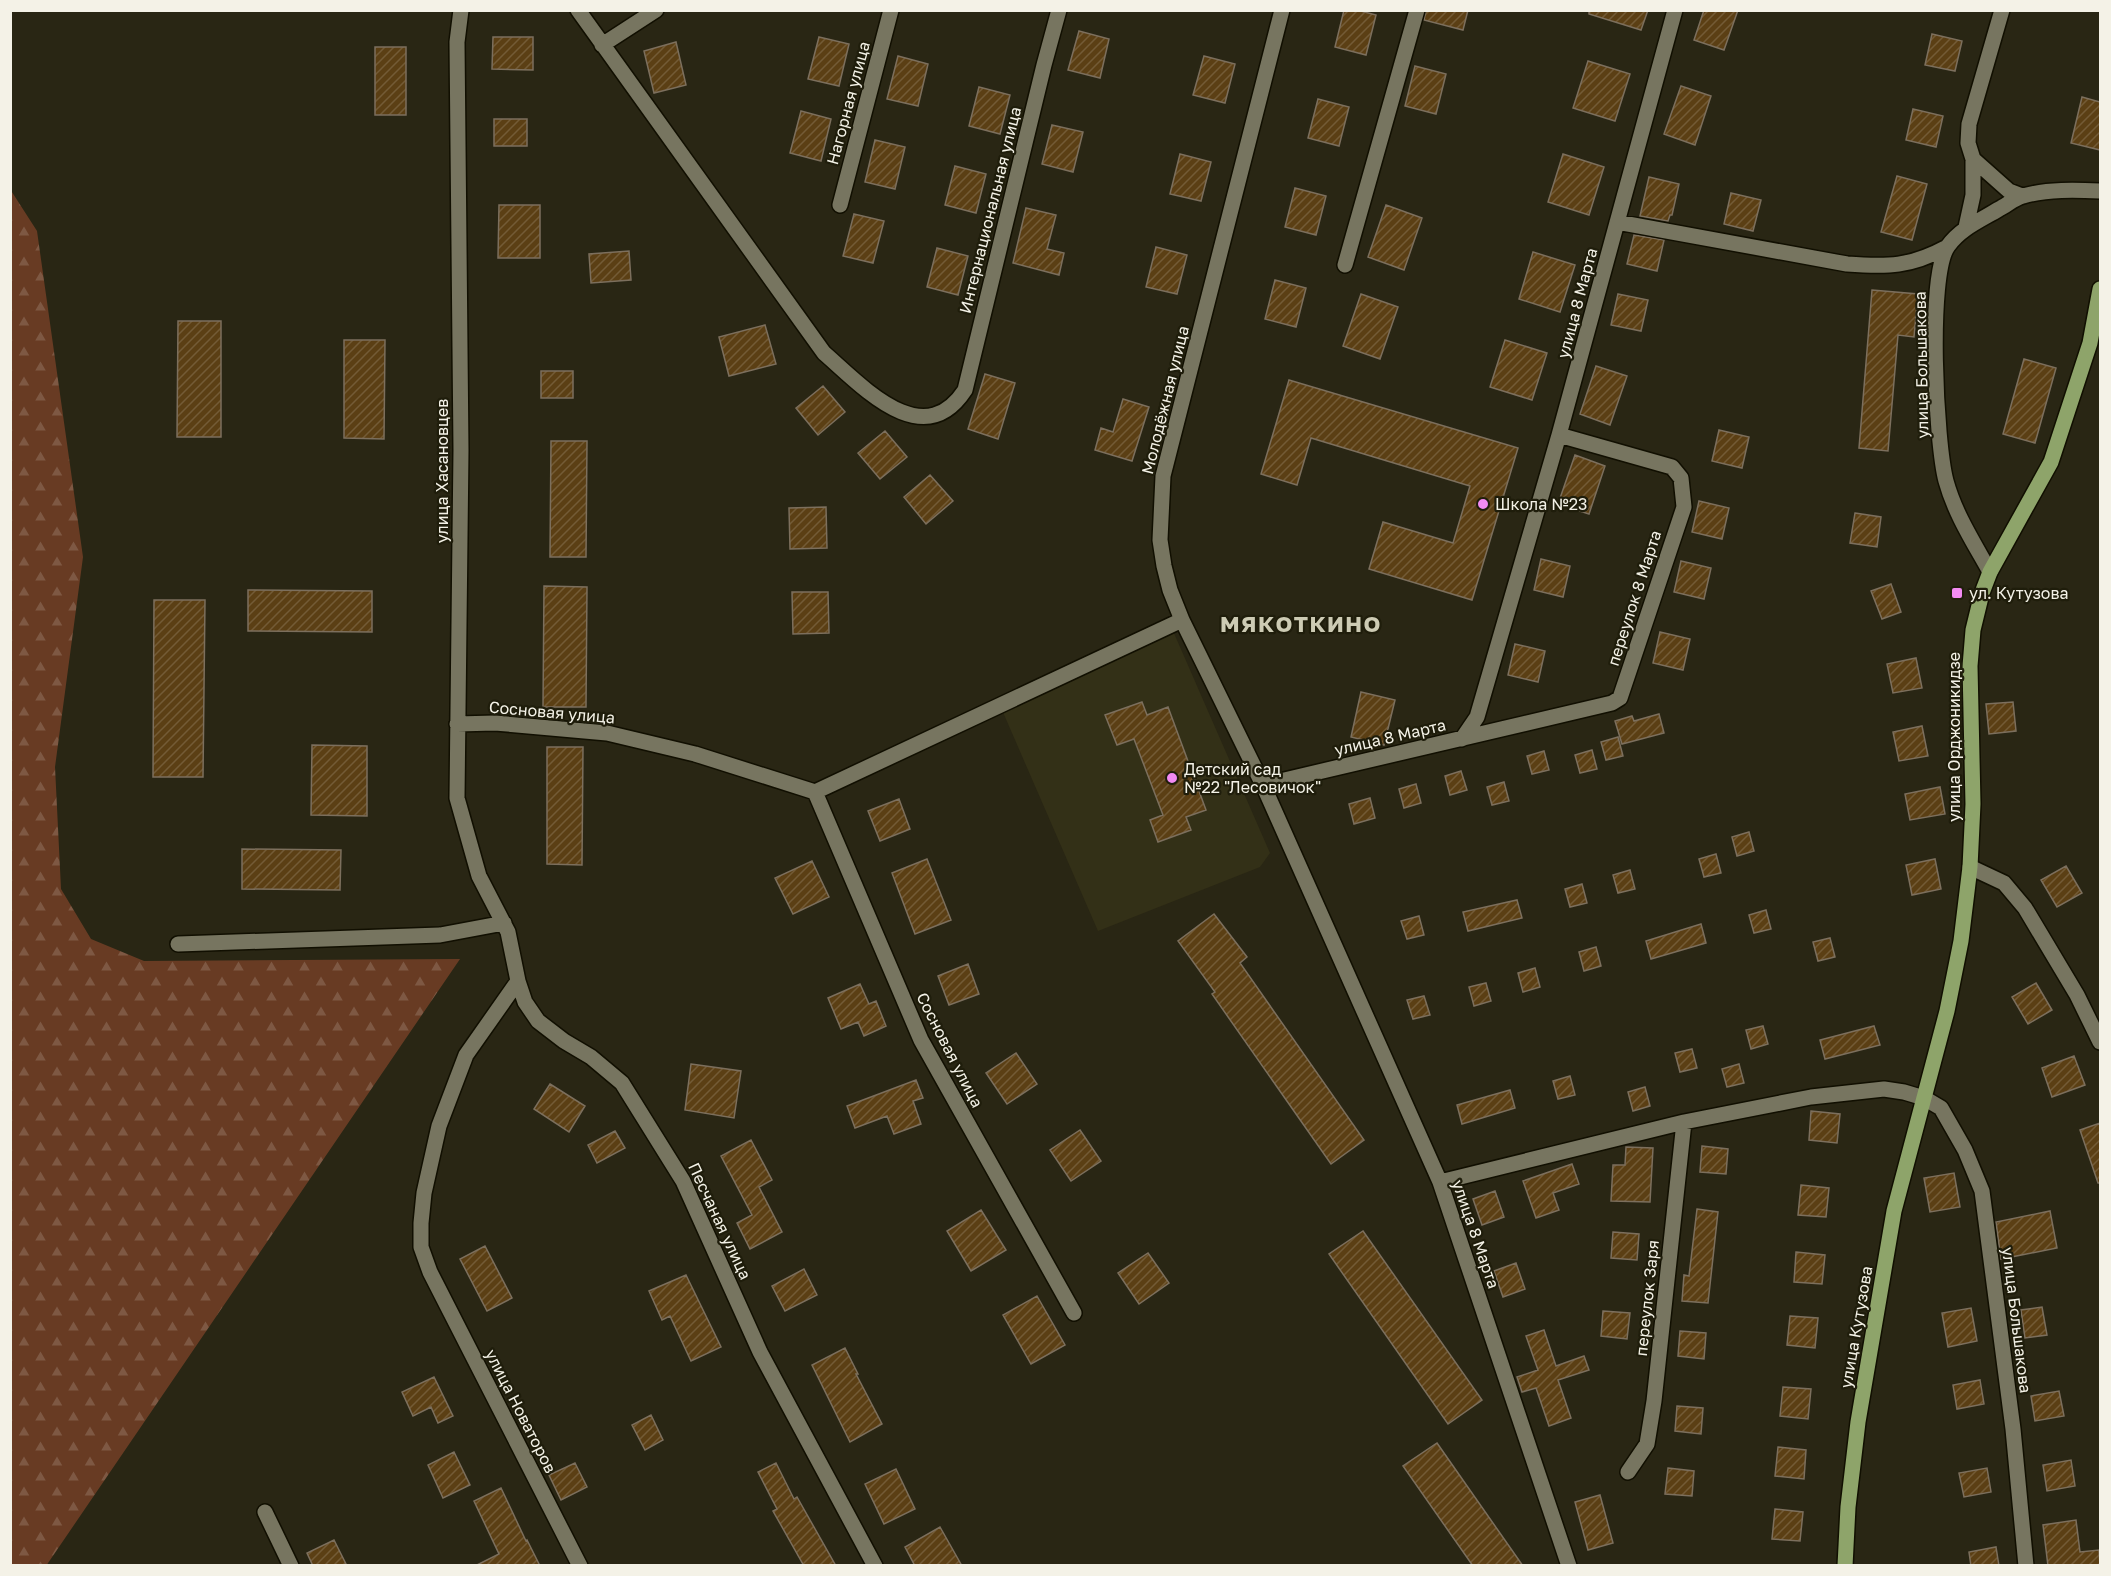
<svg xmlns="http://www.w3.org/2000/svg" width="2111" height="1576" viewBox="0 0 2111 1576" font-family="'Golos Text',sans-serif">
<style>
.built{fill:#333017}
.forest{fill:url(#forest-firs)}
.building{fill:url(#building-hatch);stroke:#7c6f5d;stroke-width:1.5}
.lines{fill:none;stroke-linecap:round;stroke-linejoin:round}
.minor-casing{stroke:#110f01;stroke-width:18}
.major-casing{stroke:#110f01;stroke-width:18}
.minor{stroke:#777560;stroke-width:15}
.major{stroke:#8ea46a;stroke-width:15}
.poi-dot{fill:#f28af2;stroke:#1f1d0b;stroke-width:2}
.labels{text-anchor:middle;dominant-baseline:central;stroke-width:4.5;stroke-linejoin:round;paint-order:stroke}
.street-label{font-size:16px;fill:#f4f2e7;stroke:#1f1d0b}
.poi-label{font-size:16px;fill:#f4f2e7;stroke:#1f1d0b;text-anchor:start}
.district-label{font-size:22px;font-weight:bold;letter-spacing:1.5px;fill:#cdcbb4;stroke:#1f1d0b}
</style>
<defs>
<pattern id="forest-firs" width="22" height="20" patternUnits="userSpaceOnUse" patternTransform="scale(1.5)"><rect width="22" height="20" fill="#683b23"/><path d="M5 1l3.5 6h-7zM16 11l3.5 6h-7z" fill="#7e5843"/></pattern>
<pattern id="building-hatch" width="6" height="6" patternUnits="userSpaceOnUse" patternTransform="scale(1.5)"><rect width="6" height="6" fill="#5b3f14"/><path d="M-1 1l2-2M0 6l6-6M5 7l2-2" fill="none" stroke="#735b36"/></pattern>
</defs>
<rect width="100%" height="100%" fill="#292614"/>
<path class="built" d="M1173,631L1270,853L1260,867L1098,931L1002,710Z"/>
<path class="forest" d="M10,189L37,231L83,557L55,767L61,889L91,939L144,961L460,959L46,1566L10,1565Z"/>
<path class="building" d="M1344,10H1357L1376,15L1366,55L1335,47Z
M1426,10H1468L1463,30L1424,20Z
M1589,10H1648L1641,30L1589,14Z
M1704,10H1738L1724,50L1694,40Z
M1079,31L1109,39L1100,78L1068,70Z
M1932,34L1962,41L1955,71L1925,65Z
M493,37H533V70L492,69Z
M819,37L849,44L839,86L808,79Z
M676,42L686,85L654,93L644,51Z
M375,47H406V115H375Z
M898,56L928,64L918,106L887,99Z
M1204,56L1235,64L1225,103L1193,95Z
M1588,61L1630,74L1615,121L1573,108Z
M1415,66L1446,74L1436,114L1405,106Z
M1681,86L1711,96L1695,145L1664,134Z
M979,87L1010,95L1000,134L969,126Z
M2082,97L2100,102V150L2071,143Z
M1318,99L1349,107L1339,146L1308,138Z
M1913,109L1943,116L1936,147L1906,140Z
M801,111L831,119L821,161L790,153Z
M494,119H527V146H494Z
M1052,125L1083,132L1073,172L1042,164Z
M875,140L905,147L895,189L865,182Z
M1180,154L1211,162L1201,201L1170,194Z
M1563,154L1604,167L1589,215L1548,202Z
M955,166L986,174L976,213L945,205Z
M1897,176L1927,184L1912,240L1881,232Z
M1649,177L1679,184L1672,215H1670L1668,221L1640,216Z
M1295,188L1326,196L1316,235L1285,227Z
M1731,193L1761,200L1753,231L1724,224Z
M499,205H540V258H498Z
M1386,205L1422,218L1404,270L1368,257Z
M1026,208L1056,215L1047,249L1064,253L1059,275L1013,263Z
M854,214L884,221L873,263L843,256Z
M1634,235L1664,240L1657,271L1627,264Z
M1156,247L1187,255L1177,294L1146,287Z
M937,248L968,256L958,295L927,287Z
M629,251L631,280L591,283L589,254Z
M1533,252L1575,265L1560,312L1519,299Z
M1275,280L1306,288L1296,327L1265,319Z
M1872,290L1918,294L1914,337L1898,335L1888,451L1859,448Z
M1361,294L1398,307L1380,359L1343,346Z
M1618,294L1648,300L1641,331L1611,325Z
M178,321H221V437H177Z
M765,325L776,364L729,376L719,337Z
M344,340H385L384,439L344,438Z
M1505,340L1547,353L1532,400L1490,387Z
M2024,359L2056,368L2035,443L2003,434Z
M1596,366L1627,376L1610,425L1580,414Z
M541,371H573V398H541Z
M985,374L1015,383L998,439L968,429Z
M1289,380L1518,448L1472,600L1369,569L1383,522L1453,543L1470,486L1311,438L1297,485L1261,474Z
M823,386L845,412L818,435L796,408Z
M1123,399L1149,407L1132,461L1095,450L1101,428L1113,432Z
M1719,430L1749,437L1742,468L1712,461Z
M885,431L907,457L880,479L858,453Z
M551,441H587L586,557H550Z
M1575,455L1605,466L1589,514L1558,504Z
M930,475L953,501L926,524L904,497Z
M1699,501L1729,508L1722,539L1692,532Z
M826,507L827,548L790,549L789,508Z
M1855,513L1881,517L1877,547L1850,543Z
M1541,559L1570,566L1563,597L1534,590Z
M1681,561L1711,568L1704,599L1674,592Z
M1891,584L1901,612L1882,619L1871,591Z
M544,586L587,587L586,707H543Z
M248,590L372,591V632L248,631Z
M792,592H828L829,633L793,634Z
M154,600H205L203,777H153Z
M1660,632L1690,639L1683,670L1653,663Z
M1515,644L1545,651L1538,682L1508,675Z
M1916,658L1922,688L1893,693L1887,664Z
M1361,692L1395,700L1384,745L1351,737Z
M1142,702L1147,715L1168,707L1206,810L1186,817L1191,830L1158,842L1150,820L1163,815L1134,739L1117,745L1105,715Z
M2013,702L2016,731L1989,734L1986,704Z
M1659,714L1664,733L1622,744L1615,721L1632,716L1634,721Z
M1922,726L1928,756L1899,761L1893,732Z
M1618,737L1623,756L1606,760L1601,742Z
M312,745L367,746V816L311,815Z
M547,747H583L582,865L547,864Z
M1592,750L1597,769L1580,773L1575,755Z
M1544,751L1549,770L1532,774L1527,756Z
M1461,771L1467,790L1450,795L1445,776Z
M1504,782L1509,801L1492,805L1487,787Z
M1416,784L1421,803L1404,808L1399,789Z
M1940,787L1945,814L1910,820L1905,794Z
M1370,798L1375,818L1354,824L1349,804Z
M899,799L910,829L880,841L868,811Z
M1749,832L1754,851L1737,856L1732,837Z
M242,849L341,850L340,890L242,889Z
M1716,854L1721,873L1704,877L1699,859Z
M927,859L951,920L915,934L892,873Z
M1935,859L1941,889L1912,895L1906,865Z
M812,861L829,897L793,914L775,878Z
M2066,866L2082,893L2057,907L2041,880Z
M1630,870L1635,889L1618,893L1613,875Z
M1582,884L1587,903L1570,907L1565,889Z
M1517,900L1522,918L1468,931L1463,912Z
M1766,910L1771,929L1754,933L1749,915Z
M1214,914L1247,957L1240,963L1364,1140L1331,1164L1212,994L1215,992L1178,941Z
M1419,916L1424,935L1407,939L1401,921Z
M1701,924L1706,943L1651,959L1646,941Z
M1830,938L1835,957L1818,961L1813,942Z
M1596,947L1601,966L1584,971L1579,952Z
M968,964L979,994L949,1005L938,976Z
M1535,968L1540,987L1523,992L1518,973Z
M1486,983L1491,1001L1474,1006L1469,987Z
M2036,983L2052,1010L2028,1024L2012,997Z
M860,984L869,1004L876,1001L886,1026L864,1036L858,1022L841,1029L828,998Z
M1424,996L1430,1015L1413,1019L1407,1000Z
M1763,1026L1768,1044L1751,1049L1746,1030Z
M1874,1026L1880,1045L1825,1059L1820,1040Z
M1692,1049L1697,1068L1680,1072L1675,1053Z
M1016,1053L1037,1084L1007,1104L986,1073Z
M2074,1056L2085,1085L2052,1097L2042,1068Z
M691,1064L741,1071L734,1118L685,1110Z
M1739,1064L1744,1083L1727,1087L1722,1069Z
M1570,1076L1575,1095L1558,1099L1553,1081Z
M916,1080L923,1098L913,1101L921,1124L894,1134L887,1116L855,1128L847,1106Z
M550,1084L585,1106L569,1132L534,1109Z
M1645,1087L1650,1106L1633,1111L1628,1092Z
M1510,1090L1515,1108L1462,1124L1457,1105Z
M1811,1111L1840,1114L1837,1143L1809,1140Z
M2100,1123V1183H2098L2080,1130Z
M1080,1130L1101,1161L1071,1181L1050,1150Z
M615,1131L625,1148L597,1163L588,1145Z
M751,1140L772,1180L759,1187L782,1232L750,1249L737,1223L752,1215L721,1156Z
M1702,1146L1728,1149L1726,1174L1700,1172Z
M1626,1147L1653,1148L1650,1202L1611,1201L1613,1165H1625Z
M1572,1164L1579,1184L1553,1193L1559,1210L1536,1218L1523,1181Z
M1954,1173L1960,1207L1930,1212L1924,1178Z
M1801,1185L1829,1188L1826,1217L1798,1215Z
M1495,1191L1504,1217L1482,1225L1473,1199Z
M1697,1209L1718,1212L1708,1303L1682,1301L1684,1275L1689,1276Z
M981,1210L1006,1250L971,1271L947,1231Z
M2050,1211L2057,1248L2001,1259L1996,1222Z
M1363,1231L1482,1400L1448,1424L1329,1254Z
M1613,1232L1639,1234L1637,1260L1611,1258Z
M485,1246L512,1298L487,1311L460,1259Z
M1796,1252L1825,1255L1822,1284L1794,1282Z
M1148,1253L1169,1283L1139,1304L1118,1273Z
M1516,1263L1525,1289L1503,1297L1494,1271Z
M804,1269L817,1295L785,1311L772,1286Z
M686,1275L721,1347L691,1361L670,1316L662,1320L649,1291Z
M1037,1296L1065,1345L1031,1364L1003,1315Z
M2042,1307L2047,1335L2025,1338L2021,1310Z
M1971,1308L1977,1341L1948,1347L1942,1313Z
M1603,1311L1630,1313L1627,1339L1601,1336Z
M1790,1316L1818,1318L1815,1348L1787,1345Z
M1544,1330L1556,1366L1584,1356L1589,1370L1558,1380L1571,1418L1549,1426L1536,1388L1522,1392L1517,1377L1538,1370L1526,1336Z
M1680,1331L1706,1333L1704,1359L1678,1356Z
M845,1348L858,1374H856L882,1424L850,1442L812,1365Z
M434,1377L453,1416L438,1423L431,1407L413,1416L402,1392Z
M1980,1380L1984,1404L1957,1409L1953,1385Z
M1783,1387L1811,1389L1808,1419L1780,1416Z
M2059,1391L2064,1416L2035,1421L2031,1396Z
M1677,1406L1703,1408L1701,1434L1675,1431Z
M651,1415L663,1440L645,1450L632,1425Z
M1437,1443L1523,1566H1473L1403,1466Z
M1778,1447L1806,1450L1804,1479L1775,1476Z
M454,1452L470,1485L443,1498L428,1465Z
M2071,1460L2075,1486L2047,1491L2043,1465Z
M575,1463L587,1487L561,1500L549,1475Z
M776,1463L794,1499L797,1497L836,1566H804L773,1511L777,1509L758,1472Z
M1668,1468L1694,1471L1692,1496L1665,1494Z
M1987,1468L1991,1492L1964,1497L1959,1473Z
M896,1469L915,1509L884,1524L865,1484Z
M501,1488L526,1541L527,1540L540,1566H475L499,1554L474,1501Z
M1600,1495L1613,1543L1588,1550L1575,1502Z
M1775,1509L1803,1512L1800,1541L1772,1539Z
M2076,1520L2080,1552L2099,1550L2100,1566H2048L2043,1525Z
M940,1527L962,1566H915L905,1547Z
M334,1540L347,1566H313L307,1553Z
M1996,1547L1999,1566H1971L1969,1552Z"/>
<g class="lines">
<g class="minor-casing">
<path id="minor" d="M461,10L457,42L461,450L457,798L479,876L508,932L518,981L525,1002L538,1021L564,1041L591,1057L622,1083L683,1181L760,1352L875,1566
M578,10L824,353C862,386 923,454 965,390L1044,65L1059,10
M1282,10L1163,476L1160,540L1164,566L1170,590L1182,620L1263,785L1440,1182L1569,1566
M602,45L656,10
M1973,159L2009,191L2022,196
M840,205L891,10
M1617,222L1847,264C1888,267 1910,267 1947,247
M1966,227L1973,195V159L1968,143L1969,124L2002,10
M1345,265L1417,10
M1990,572C1974,543 1955,514 1946,481C1936,444 1927,275 1948,246C1961,228 1981,220 1999,209C2007,205 2015,198 2023,196C2047,189 2076,190 2100,191
M457,724L495,723L607,733L695,754L815,792L1182,620
M1462,739L1477,717L1559,435L1675,10
M1263,785L1612,703L1620,698L1684,507L1681,478L1672,467L1559,435
M815,792L921,1040L1074,1313
M1970,867L2004,883L2025,908L2077,995L2100,1042
M178,944L440,935L504,923
M518,981L466,1055L439,1126L424,1193L421,1223V1247L430,1272L580,1566
M1440,1182L1684,1122L1811,1097L1884,1089L1904,1092L1924,1098L1941,1108L1965,1150L1982,1191L2013,1429L2026,1566
M1628,1472L1647,1444L1654,1401L1684,1122
M265,1512L291,1566"/>
</g>
<g class="major-casing">
<path id="major" d="M1845,1566L1848,1507L1858,1422L1894,1211L1947,1011L1961,941L1970,867L1973,804L1970,666L1973,630L1982,593L1990,572L2051,462L2090,343L2100,289"/>
</g>
<use href="#minor" class="minor"/>
<use href="#major" class="major"/>
</g>
<g class="poi-dot">
<circle cx="1483" cy="504" r="6"/>
<rect x="1951" y="587" width="12" height="12" rx="3"/>
<circle cx="1172" cy="778" r="6"/>
</g>
<g class="labels">
<g class="street-label">
<text transform="translate(848 103) rotate(-75)">Нагорная улица</text>
<text transform="translate(990 210) rotate(-76)">Интернациональная улица</text>
<text transform="translate(1577 303) rotate(-75)">улица 8 Марта</text>
<text transform="translate(1921 365) rotate(-91)">улица Большакова</text>
<text transform="translate(1165 400) rotate(-76)">Молодёжная улица</text>
<text transform="translate(442 471) rotate(-90)">улица Хасановцев</text>
<text transform="translate(1634 598) rotate(-72)">переулок 8 Марта</text>
<text transform="translate(552 712) rotate(5)">Сосновая улица</text>
<text transform="translate(1390 737) rotate(-13)">улица 8 Марта</text>
<text transform="translate(1954 737) rotate(-90)">улица Орджоникидзе</text>
<text transform="translate(950 1050) rotate(63)">Сосновая улица</text>
<text transform="translate(720 1221) rotate(65)">Песчаная улица</text>
<text transform="translate(1476 1234) rotate(71)">улица 8 Марта</text>
<text transform="translate(1647 1298) rotate(-84)">переулок Заря</text>
<text transform="translate(2017 1320) rotate(83)">улица Большакова</text>
<text transform="translate(1856 1327) rotate(-80)">улица Кутузова</text>
<text transform="translate(521 1411) rotate(63)">улица Новаторов</text>
</g>
<g class="poi-label">
<text x="1495" y="504">Школа №23</text>
<text x="1969" y="593">ул. Кутузова</text>
<text x="1184" y="769">Детский сад<tspan x="1184" dy="18">№22 "Лесовичок"</tspan></text>
</g>
<g class="district-label">
<text x="1301" y="623">МЯКОТКИНО</text>
</g>
</g>
<rect width="2111" height="1576" fill="none" stroke="#f4f2e7" stroke-width="24"/>
</svg>
